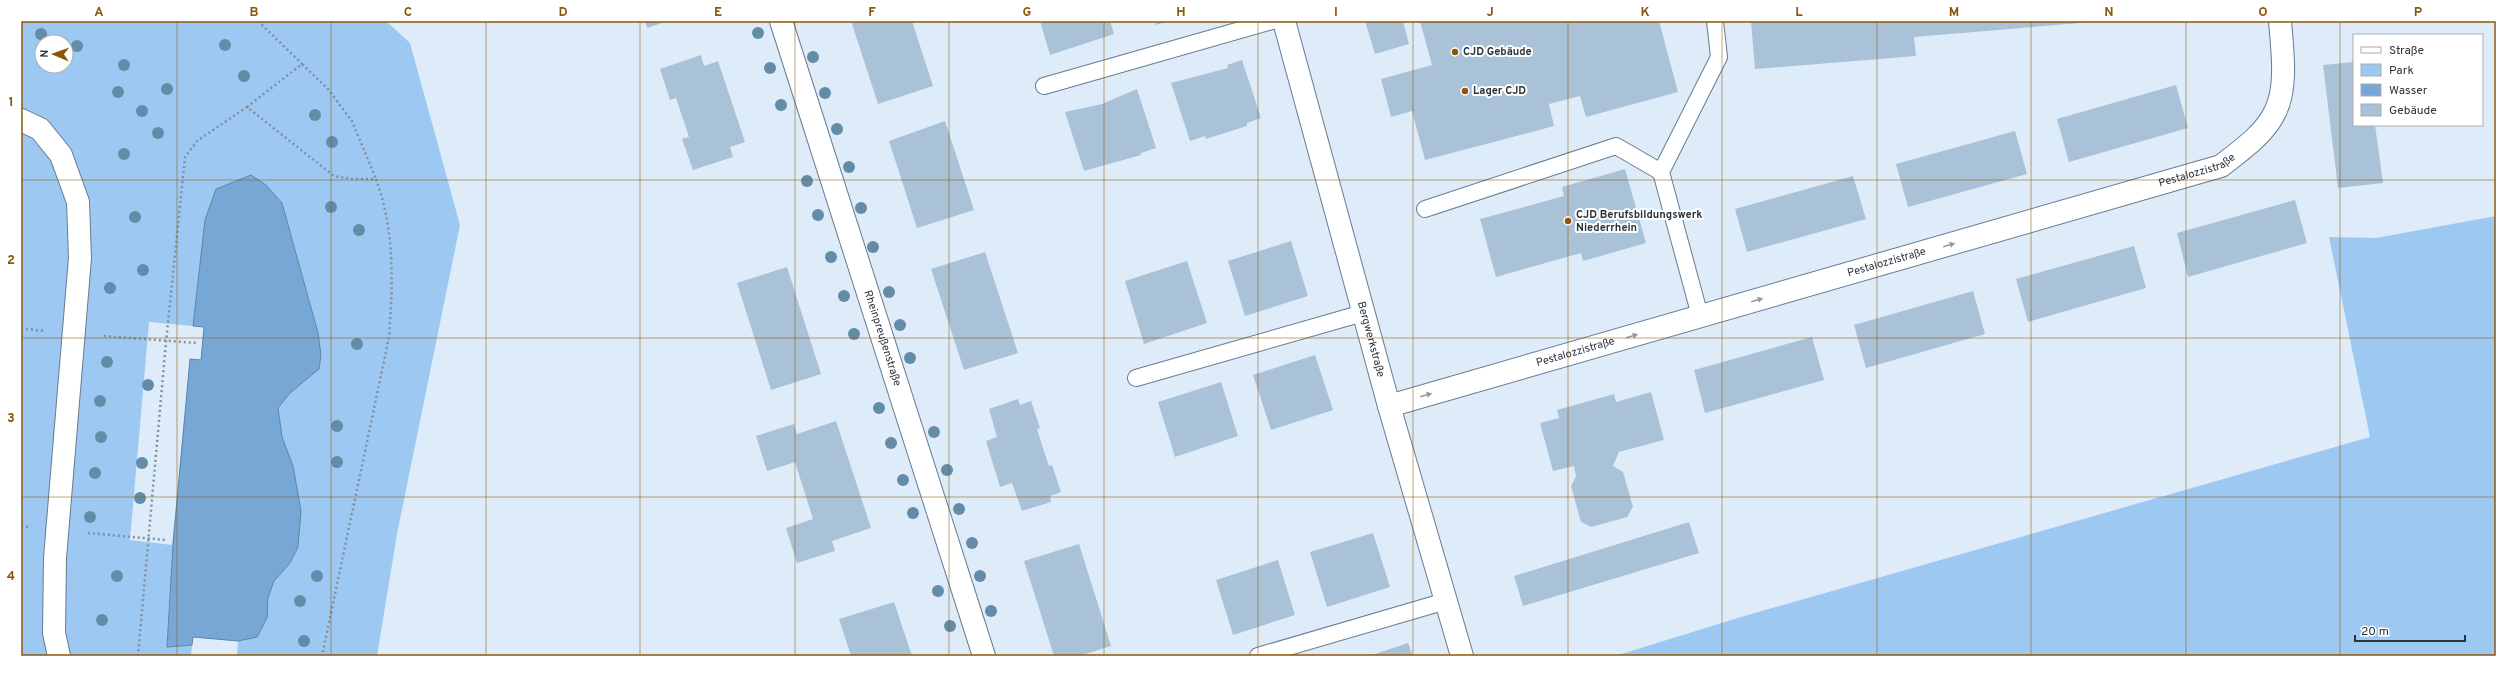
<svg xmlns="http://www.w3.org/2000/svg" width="2517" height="677" viewBox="0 0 2517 677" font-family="Overpass,sans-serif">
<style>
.green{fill:#9cc8f1;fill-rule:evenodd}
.water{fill:#77a8d5;stroke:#6085a7}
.building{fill:#aac2d8}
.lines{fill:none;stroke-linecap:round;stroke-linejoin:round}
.service-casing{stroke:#667b90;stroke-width:18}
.minor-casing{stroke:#667b90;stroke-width:24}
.path{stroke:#848f9b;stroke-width:2.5;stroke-dasharray:2 3;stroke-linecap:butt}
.service{stroke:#fff;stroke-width:16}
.minor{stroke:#fff;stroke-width:22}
.tree{fill:#648ca9}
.oneway{fill:#959a9e}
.grid{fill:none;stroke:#8d570a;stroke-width:1;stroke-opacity:0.55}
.poi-dot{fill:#8d570a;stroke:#fff;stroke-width:1.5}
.labels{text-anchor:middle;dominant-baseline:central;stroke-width:4;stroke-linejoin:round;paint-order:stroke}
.poi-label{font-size:11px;font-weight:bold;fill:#2b343d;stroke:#fff;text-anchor:start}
.street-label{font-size:11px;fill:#2b343d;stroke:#fff}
.neatline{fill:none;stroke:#8d570a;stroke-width:1.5}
.grid-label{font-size:13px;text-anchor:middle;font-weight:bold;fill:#8d570a}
</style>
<rect width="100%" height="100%" fill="#deecfa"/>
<path class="green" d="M21,21H386L410,43L460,225L397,534L377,656H237L238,641L193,637L191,656H21ZM42,42H66V66H42ZM149,322L204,327L201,360L190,359L172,545L130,540Z
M2496,216V656H1615L1741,617L2370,437L2329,237L2376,238Z"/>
<path class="water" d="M251,175L266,185L282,203L318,333L321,355L319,369L290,393L278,408L282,437L293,466L301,511L298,547L290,563L274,581L268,598L267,618L257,637L238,641L193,637L192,645L167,647L173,545L190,359L201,360L204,327L193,326L205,220L216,189Z"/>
<path class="building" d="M645,21H668L647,28Z
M851,21H912L933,86L878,104Z
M1040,21H1110L1114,34L1050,55Z
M1155,21H1169L1156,25Z
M1365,21H1403L1409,44L1375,54Z
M1420,21H1659L1678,92L1586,117L1580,96L1549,104L1554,126L1425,160L1412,111L1391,117L1381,79L1432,65Z
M1751,21H2092V22L1914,37L1916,56L1755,69Z
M701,55L704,66L718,61L745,142L730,147L733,157L693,170L682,139L689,137L676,98L670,100L660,69Z
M1242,60L1261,118L1247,123V126L1206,139L1205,136L1190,141L1171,83L1228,68L1227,65Z
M2354,62V125H2375L2383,183L2338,188L2323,65Z
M2176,85L2188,128L2069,162L2057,119Z
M1137,89L1156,148L1141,153V155L1084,171L1065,112L1102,104Z
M945,121L974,210L917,228L889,141Z
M2015,131L2027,174L1908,207L1896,164Z
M1625,169L1646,243L1583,261L1581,253L1496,277L1480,219L1564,196L1562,187Z
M1853,176L1866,219L1747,252L1735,209Z
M2295,200L2307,243L2188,277L2177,233Z
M1291,241L1308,296L1245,316L1228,261Z
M2134,246L2146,288L2028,322L2016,279Z
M985,252L1018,353L964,370L931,269Z
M1187,261L1207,323L1144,344L1125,281Z
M787,267L821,374L771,390L737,283Z
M1973,291L1985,334L1866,368L1854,325Z
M1812,337L1824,380L1705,413L1694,370Z
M1315,355L1333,410L1271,430L1253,375Z
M1221,382L1238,436L1175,457L1158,402Z
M1651,392L1664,440L1619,452L1613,466L1623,472L1633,507L1627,517L1591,527L1581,522L1571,486L1576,476L1574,466L1553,471L1540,423L1559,418L1557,410L1614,394L1616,402Z
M1018,399L1020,405L1031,401L1040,428L1037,429L1043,448L1049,466L1052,465L1061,492L1050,496L1051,502L1022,511L1012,483L1000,487L986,441L997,437L989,409Z
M836,421L871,528L832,541L835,551L797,563L786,528L813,519L795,462L767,471L756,436L794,424L797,434Z
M1689,522L1699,553L1523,606L1514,576Z
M1373,533L1390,587L1327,607L1310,552Z
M1079,544L1111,646L1079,656H1054L1024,561Z
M1278,560L1295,615L1233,635L1216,580Z
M894,602L912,656H851L839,619Z
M1408,643L1413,656H1369Z"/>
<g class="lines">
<g class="service-casing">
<path id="service" d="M1044,86L1272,21
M1425,209L1616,146L1661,172
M1700,316L1661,172L1719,57L1715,21
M1136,378L1363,313
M1258,656L1446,601"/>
</g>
<g class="minor-casing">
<g id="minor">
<path id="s1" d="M781,21L984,656"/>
<path id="s2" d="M1284,21L1389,406L1462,656"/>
<path d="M21,120L40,129L61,155L78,202L80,258L55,558L54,633L59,656"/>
<path id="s3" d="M1389,406L2221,166C2239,152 2265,134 2275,112C2288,87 2282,48 2280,21"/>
</g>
</g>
<path class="path" d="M258,21L302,64
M247,107L302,64L328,89L352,121L376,179
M21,328L44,331
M104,336L196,343
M21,527H28
M88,533L166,540
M138,656L166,342L185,157L197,141L247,107L334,176L352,179H376C395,231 393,283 389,337L322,656"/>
<use href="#service" class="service"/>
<use href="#minor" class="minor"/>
</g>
<g class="tree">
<circle cx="758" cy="33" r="6"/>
<circle cx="41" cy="34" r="6"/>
<circle cx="225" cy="45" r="6"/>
<circle cx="77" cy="46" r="6"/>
<circle cx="813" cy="57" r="6"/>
<circle cx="124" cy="65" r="6"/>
<circle cx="770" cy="68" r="6"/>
<circle cx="244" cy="76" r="6"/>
<circle cx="167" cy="89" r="6"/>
<circle cx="118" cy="92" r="6"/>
<circle cx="825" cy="93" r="6"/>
<circle cx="781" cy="105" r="6"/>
<circle cx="142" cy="111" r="6"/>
<circle cx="315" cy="115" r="6"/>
<circle cx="837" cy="129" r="6"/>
<circle cx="158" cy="133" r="6"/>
<circle cx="332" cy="142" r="6"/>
<circle cx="124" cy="154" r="6"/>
<circle cx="849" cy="167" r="6"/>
<circle cx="807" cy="181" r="6"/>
<circle cx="331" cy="207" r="6"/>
<circle cx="861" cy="208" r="6"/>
<circle cx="818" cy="215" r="6"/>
<circle cx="135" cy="217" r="6"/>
<circle cx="359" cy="230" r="6"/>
<circle cx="873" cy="247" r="6"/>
<circle cx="831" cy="257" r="6"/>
<circle cx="143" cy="270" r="6"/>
<circle cx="110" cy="288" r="6"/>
<circle cx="889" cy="292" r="6"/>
<circle cx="844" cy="296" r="6"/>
<circle cx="900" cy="325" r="6"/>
<circle cx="854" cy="334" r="6"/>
<circle cx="357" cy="344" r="6"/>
<circle cx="910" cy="358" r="6"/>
<circle cx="107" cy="362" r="6"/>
<circle cx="148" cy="385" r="6"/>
<circle cx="100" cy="401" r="6"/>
<circle cx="879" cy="408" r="6"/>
<circle cx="337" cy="426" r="6"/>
<circle cx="934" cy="432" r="6"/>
<circle cx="101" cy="437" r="6"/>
<circle cx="891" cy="443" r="6"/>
<circle cx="337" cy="462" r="6"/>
<circle cx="142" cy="463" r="6"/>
<circle cx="947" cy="470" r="6"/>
<circle cx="95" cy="473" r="6"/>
<circle cx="903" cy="480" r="6"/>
<circle cx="140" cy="498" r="6"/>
<circle cx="959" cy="509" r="6"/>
<circle cx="913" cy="513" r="6"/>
<circle cx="90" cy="517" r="6"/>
<circle cx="972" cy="543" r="6"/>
<circle cx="117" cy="576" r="6"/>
<circle cx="317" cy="576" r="6"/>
<circle cx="980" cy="576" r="6"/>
<circle cx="938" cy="591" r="6"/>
<circle cx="300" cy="601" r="6"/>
<circle cx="991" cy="611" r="6"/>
<circle cx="102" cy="620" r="6"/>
<circle cx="950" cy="626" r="6"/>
<circle cx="304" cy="641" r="6"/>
</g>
<defs><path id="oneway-solid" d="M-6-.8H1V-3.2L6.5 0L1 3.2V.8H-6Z"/></defs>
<g class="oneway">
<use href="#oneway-solid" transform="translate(1949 245) rotate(-16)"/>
<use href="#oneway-solid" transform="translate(1757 300) rotate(-16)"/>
<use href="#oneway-solid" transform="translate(1632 336) rotate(-16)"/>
<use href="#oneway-solid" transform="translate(1426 395) rotate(-16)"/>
</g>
<path class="grid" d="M177,21V656M331,21V656M486,21V656M640,21V656M795,21V656M949,21V656M1104,21V656M1258,21V656M1413,21V656M1568,21V656M1722,21V656M1877,21V656M2031,21V656M2186,21V656M2340,21V656M21,180H2496M21,338H2496M21,497H2496"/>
<g class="poi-dot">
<circle cx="1455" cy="52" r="4"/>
<circle cx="1465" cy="91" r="4"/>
<circle cx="1568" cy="221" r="4"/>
</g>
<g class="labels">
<g class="poi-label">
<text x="1463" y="52">CJD Gebäude</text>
<text x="1473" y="91">Lager CJD</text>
<text x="1576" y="215">CJD Berufsbildungswerk<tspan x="1576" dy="13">Niederrhein</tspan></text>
</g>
<g class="street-label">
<text stroke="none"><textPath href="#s3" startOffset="842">Pestalozzistraße</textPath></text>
<text stroke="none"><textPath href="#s3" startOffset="518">Pestalozzistraße</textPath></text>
<text stroke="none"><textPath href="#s1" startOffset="333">Rheinpreußenstraße</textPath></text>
<text stroke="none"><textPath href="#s2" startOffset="330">Bergwerkstraße</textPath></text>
<text stroke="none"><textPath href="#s3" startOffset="194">Pestalozzistraße</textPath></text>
</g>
</g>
<rect width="2517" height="677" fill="none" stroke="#ffffff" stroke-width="44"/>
<rect x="2353" y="34" width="130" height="92" fill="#ffffff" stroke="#aaaeb1"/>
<rect x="2361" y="47" width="20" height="6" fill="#ffffff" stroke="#aaaeb1"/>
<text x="2389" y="54" font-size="12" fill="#2b343d">Straße</text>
<rect x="2361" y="64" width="20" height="12" fill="#9cc8f1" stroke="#aaaeb1"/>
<text x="2389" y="74" font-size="12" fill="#2b343d">Park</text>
<rect x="2361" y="84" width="20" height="12" fill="#77a8d5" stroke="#aaaeb1"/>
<text x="2389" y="94" font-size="12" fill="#2b343d">Wasser</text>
<rect x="2361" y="104" width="20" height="12" fill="#aac2d8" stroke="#aaaeb1"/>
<text x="2389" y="114" font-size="12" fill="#2b343d">Gebäude</text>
<g transform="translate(54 54) rotate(272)"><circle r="19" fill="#ffffff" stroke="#aaaeb1"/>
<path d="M0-3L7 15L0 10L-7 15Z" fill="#8d570a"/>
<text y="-6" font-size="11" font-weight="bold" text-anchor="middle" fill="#2b343d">N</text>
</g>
<path d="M2355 635v6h110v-6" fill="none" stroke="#2b343d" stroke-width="2"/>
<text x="2361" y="635" font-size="12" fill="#2b343d" stroke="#ffffff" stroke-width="3" paint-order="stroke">20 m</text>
<rect x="22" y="22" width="2473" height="633" class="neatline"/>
<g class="grid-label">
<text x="99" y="16">A</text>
<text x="254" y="16">B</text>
<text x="408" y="16">C</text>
<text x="563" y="16">D</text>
<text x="718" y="16">E</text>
<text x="872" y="16">F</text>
<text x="1027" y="16">G</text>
<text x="1181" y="16">H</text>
<text x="1336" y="16">I</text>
<text x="1490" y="16">J</text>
<text x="1645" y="16">K</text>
<text x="1799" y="16">L</text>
<text x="1954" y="16">M</text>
<text x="2109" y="16">N</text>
<text x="2263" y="16">O</text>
<text x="2418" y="16">P</text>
<text x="11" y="106">1</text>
<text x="11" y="264">2</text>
<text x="11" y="422">3</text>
<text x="11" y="580">4</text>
</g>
</svg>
